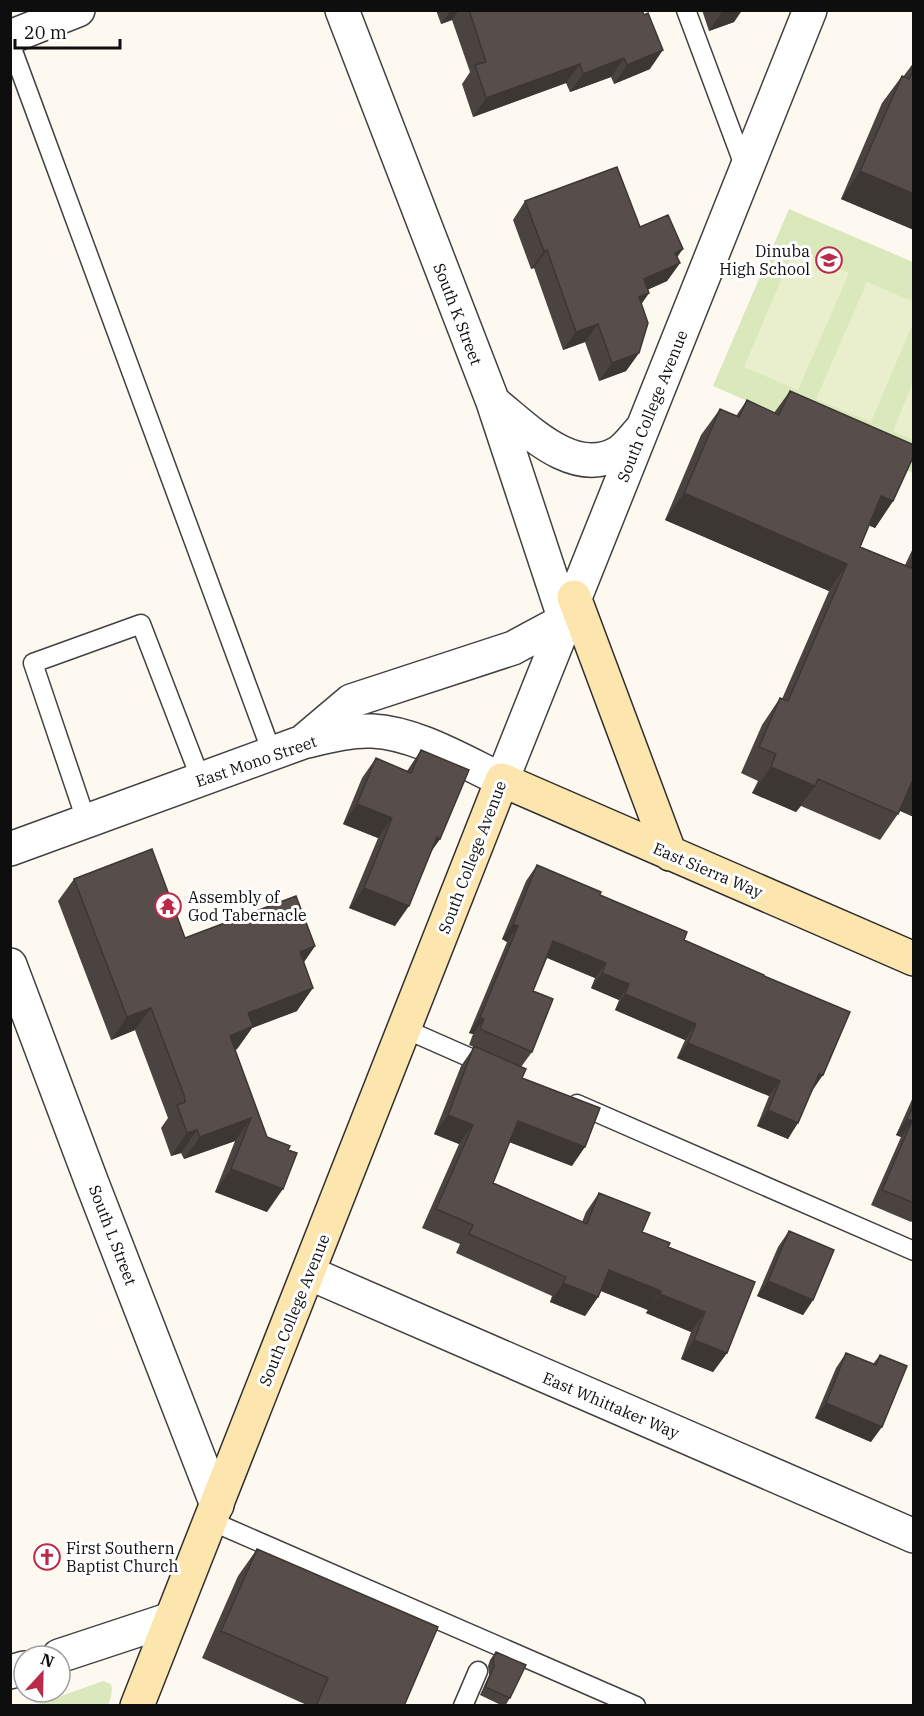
<svg xmlns="http://www.w3.org/2000/svg" width="924" height="1716" viewBox="0 0 924 1716" font-family="'IBM Plex Serif',serif">
<style>
.green{fill:#dae8bb}
.pitch{fill:#e9efcc}
.lines{fill:none;stroke-linecap:round;stroke-linejoin:round}
.lane-casing{stroke:#414141;stroke-width:21}
.street-casing{stroke:#414141;stroke-width:36}
.secondary-casing{stroke:#303030;stroke-width:36}
.lane{stroke:#fff;stroke-width:18}
.street{stroke:#fff;stroke-width:33}
.secondary{stroke:#fce6ae;stroke-width:33}
.wall{fill:#4b4340}
.shaded-wall{fill:#3d3734}
.building{fill:#574e4b;stroke:#3d3734;stroke-width:1.5}
.labels{text-anchor:middle;dominant-baseline:central;stroke-width:6;stroke-linejoin:round;paint-order:stroke}
.poi-label{font-size:16px;fill:#0e0e0e;stroke:#fff;text-anchor:start}
.street-label{font-size:16px;fill:#0e0e0e;stroke:#fff}
</style>
<rect width="100%" height="100%" fill="#fef9f0"/>
<path class="green" d="M789,209L913,262V473L713,386Z
M103,1681L111,1684C113,1692 111,1698 108,1705H36Z"/>
<path class="pitch" d="M794,250L849,273L798,390L744,367Z
M867,282L914,302L913,323L871,422L816,399Z
M913,382L914,439L913,440L893,431Z"/>
<g class="lines">
<g class="lane-casing">
<path id="lane" d="M686,10L745,168
M10,43L272,753
M86,820L33,663L141,624L201,780
M405,1029L489,1066
M577,1104L914,1251
M211,1521L636,1706
M463,1706L478,1671"/>
</g>
<g class="street-casing">
<path id="street" d="M342,10L493,402L565,620
M10,37L78,10
M493,402C526,428 573,479 618,453C627,448 634,437 641,430
M306,739L351,701L513,648L565,620
M10,849L303,742C325,737 348,730 372,731C416,733 462,761 502,780L810,10
M10,965L92,1183L217,1505
M309,1273L914,1536
M59,1656L171,1619
M10,1672L24,1668"/>
</g>
<g class="secondary-casing">
<path id="secondary" d="M574,597L670,854
M137,1706L502,780L914,959"/>
</g>
<use href="#lane" class="lane"/>
<use href="#street" class="street"/>
<use href="#secondary" class="secondary"/>
</g>
<path class="wall" d="M436,10H642L650,69L614,84L611,77L570,92L566,83L473,117L462,84L470,72L452,20L441,24Z
M702,10H742L734,22L709,31Z
M914,62V230L841,199L882,103L902,76L903,77Z
M525,201L640,227L677,257L680,263L667,281L647,290L649,293L641,304L639,353L626,371L599,381L585,342L563,350L534,268L531,269L513,220Z
M790,391L893,501L875,528L869,525L860,547L905,565L914,546V817L900,811L880,840L801,806L796,812L752,793L758,781L741,773L762,725L780,698L782,699L829,591L665,520L701,435L720,409L736,416L747,400L774,413Z
M421,750L440,839L432,850L395,926L349,908L378,838L343,824L362,778L376,758L407,771Z
M537,865L600,895L684,940L764,976L812,1091L788,1139L757,1126L769,1096L677,1058L685,1040L615,1010L619,1000L591,988L595,978L547,958L533,991L532,1052L521,1067L522,1078L572,1166L509,1142L493,1183L582,1222L586,1212L599,1193L642,1232L668,1247L727,1353L713,1372L681,1359L691,1332L646,1313L648,1310L601,1291L598,1297L585,1316L550,1302L552,1296L456,1253L460,1244L422,1228L459,1144L434,1134L461,1066L474,1047L469,1045L473,1034L469,1033L507,942L502,939L526,881Z
M74,879L185,938L315,946L304,962L297,1011L252,1028L237,1049L235,1050L267,1137V1212L215,1192L235,1141L184,1159L181,1153L171,1156L161,1128L168,1118L135,1030L111,1040L58,901Z
M914,1095V1219L911,1222L871,1205L901,1137L896,1135Z
M789,1231L813,1300L803,1315L757,1296L778,1247Z
M846,1353L873,1364L880,1355L871,1442L815,1418L836,1368Z
M257,1549L404,1706H309L202,1658L238,1576Z
M496,1652L510,1698L505,1706H503L480,1695L489,1675L488,1666L490,1660Z"/>
<path class="shaded-wall" d="M451,10H459L452,20L441,24Z
M727,10H742L734,22L709,31L722,12Z
M663,50L650,69L614,84L627,65Z
M624,58L611,77L570,92L583,74Z
M580,64L566,83L473,117L486,98Z
M860,171L914,194V230L841,199Z
M683,249L670,267L680,263L667,281L631,297L644,279L675,253Z
M547,250L534,268L531,269L544,251Z
M649,293L636,312L639,297Z
M598,324L585,342L563,350L576,332Z
M639,353L626,371L599,381L612,363Z
M684,493L847,564L829,591L665,520Z
M881,496L893,501L875,528L863,523Z
M771,767L815,786L796,812L752,793Z
M912,782H914V817L894,808Z
M357,804L392,818L378,838L343,824Z
M437,837L440,839L426,859Z
M364,888L409,906L395,926L349,908Z
M513,924L518,926L507,942L502,939Z
M553,941L606,963L595,978L543,956Z
M315,946L299,969L300,952Z
M602,973L629,984L619,1000L591,988Z
M313,988L297,1011L252,1028L237,1049L214,1059L230,1036L248,1013Z
M625,994L696,1024L685,1040L615,1010Z
M151,1008L135,1030L111,1040L127,1017Z
M480,1017L484,1019L473,1034L469,1033Z
M688,1043L780,1081L769,1096L677,1058Z
M819,1074L823,1075L812,1091L808,1089Z
M768,1110L798,1123L788,1139L757,1126Z
M448,1115L473,1125L459,1144L434,1134Z
M251,1118L235,1141L184,1159L200,1137Z
M907,1119L912,1121L901,1137L896,1135Z
M518,1121L585,1147L572,1166L504,1140Z
M197,1130L181,1153L171,1156L187,1133Z
M231,1169L283,1189L267,1212L215,1192Z
M609,1270L661,1291L648,1310L596,1289Z
M768,1281L813,1300L803,1315L757,1296Z
M563,1283L598,1297L585,1316L550,1302Z
M660,1294L705,1312L691,1332L646,1313Z
M694,1340L727,1353L713,1372L681,1359Z
M826,1403L882,1427L871,1442L815,1418Z"/>
<path class="building" d="M469,10H642L644,15L648,13L663,50L627,65L624,58L583,74L580,64L486,98L475,65L486,62Z
M914,70V194L860,171L902,76L909,79Z
M617,167L640,227L668,215L683,249L675,253L680,263L644,279L649,293L639,297L648,323L639,353L612,363L598,324L576,332L547,250L544,251L525,201Z
M790,391L914,445V455L893,501L881,496L860,547L911,568L914,561V782H912L898,814L818,779L815,786L771,767L776,754L759,747L780,698L788,701L847,564L684,493L720,409L739,417L747,400L779,415Z
M421,750L469,770L440,839L437,837L409,906L364,888L392,818L357,804L376,758L411,773Z
M152,849L185,938L296,896L315,946L300,952L313,988L248,1013L253,1026L230,1036L267,1137L290,1146L288,1150L297,1153L283,1189L231,1169L251,1118L200,1137L197,1130L187,1133L177,1105L185,1102L184,1095L151,1008L127,1017L74,879Z
M537,865L601,892L600,895L687,932L684,940L764,975V976L850,1012L823,1075L819,1074L798,1123L768,1110L780,1081L688,1043L696,1024L625,994L629,984L602,973L606,963L553,941L533,991L553,999L532,1052L480,1029L484,1019L480,1017L518,926L513,924Z
M474,1046L526,1069L522,1078L600,1108L585,1147L518,1121L493,1183L587,1224L599,1193L650,1213L642,1232L670,1243L668,1247L755,1282L727,1353L694,1340L705,1312L660,1294L661,1291L609,1270L598,1297L563,1283L566,1277L469,1234L473,1225L436,1209L473,1125L448,1115Z
M914,1105V1203L882,1190L912,1121L907,1119Z
M789,1231L834,1250L813,1300L768,1281Z
M846,1353L876,1365L880,1355L907,1366L882,1427L826,1403Z
M257,1549L438,1627L404,1706H316L328,1678L221,1631Z
M496,1652L526,1665L510,1698L485,1687L494,1667L493,1658Z"/>
<defs>
<g id="school-ring" transform="scale(1.35)"><circle r="9.5" fill="#fff" stroke="#ba2b49" stroke-width="1.5"/><path d="M0-5L7-2L0 1L-7-2ZM-4 1L0 2.5L4 1V4Q0 6-4 4Z" fill="#ba2b49"/></g>
<g id="temple-ring" transform="scale(1.35)"><circle r="9.5" fill="#fff" stroke="#ba2b49" stroke-width="1.5"/><path d="M0-6L5-2H3V0L6.5 2.5H4V6H1.5V3h-3V6H-4V2.5H-6.5L-3 0V-2H-5Z" fill="#ba2b49"/></g>
<g id="church-ring" transform="scale(1.35)"><circle r="9.5" fill="#fff" stroke="#ba2b49" stroke-width="1.5"/><path d="M-1.2-6h2.4v3.5h3.3v2.4h-3.3V6h-2.4V-.1h-3.3v-2.4h3.3Z" fill="#ba2b49"/></g>
</defs>
<g fill-rule="evenodd">
<use href="#school-ring" x="829" y="260"/>
<use href="#temple-ring" x="168" y="906"/>
<use href="#church-ring" x="47" y="1557"/>
</g>
<g class="labels">
<g class="poi-label">
<text x="810" y="251" text-anchor="end">Dinuba<tspan x="810" dy="18">High School</tspan></text>
<text x="188" y="897">Assembly of<tspan x="188" dy="18">God Tabernacle</tspan></text>
<text x="66" y="1548">First Southern<tspan x="66" dy="18">Baptist Church</tspan></text>
</g>
<g class="street-label">
<text transform="translate(458 314) rotate(69)">South K Street</text>
<text transform="translate(652 406) rotate(-68)">South College Avenue</text>
<text transform="translate(256 761) rotate(-19)">East Mono Street</text>
<text transform="translate(472 857) rotate(-69)">South College Avenue</text>
<text transform="translate(708 870) rotate(23)">East Sierra Way</text>
<text transform="translate(113 1235) rotate(69)">South L Street</text>
<text transform="translate(294 1310) rotate(-68)">South College Avenue</text>
<text transform="translate(611 1405) rotate(23)">East Whittaker Way</text>
</g>
</g>
<rect width="924" height="1716" fill="none" stroke="#0e0e0e" stroke-width="24"/>
<g transform="translate(42 1674) rotate(22)"><circle r="28" fill="#ffffff" stroke="#9f9f9f" stroke-width="1.5"/>
<path d="M0-4.5L10 22L0 15L-10 22Z" fill="#ba2b49"/>
<text y="-9" font-size="16" font-weight="bold" text-anchor="middle" fill="#0e0e0e">N</text>
</g>
<path d="M15 39v9h105v-9" fill="none" stroke="#0e0e0e" stroke-width="3"/>
<text x="24" y="39" font-size="18" fill="#0e0e0e" stroke="#ffffff" stroke-width="4.5" paint-order="stroke">20 m</text>
</svg>
